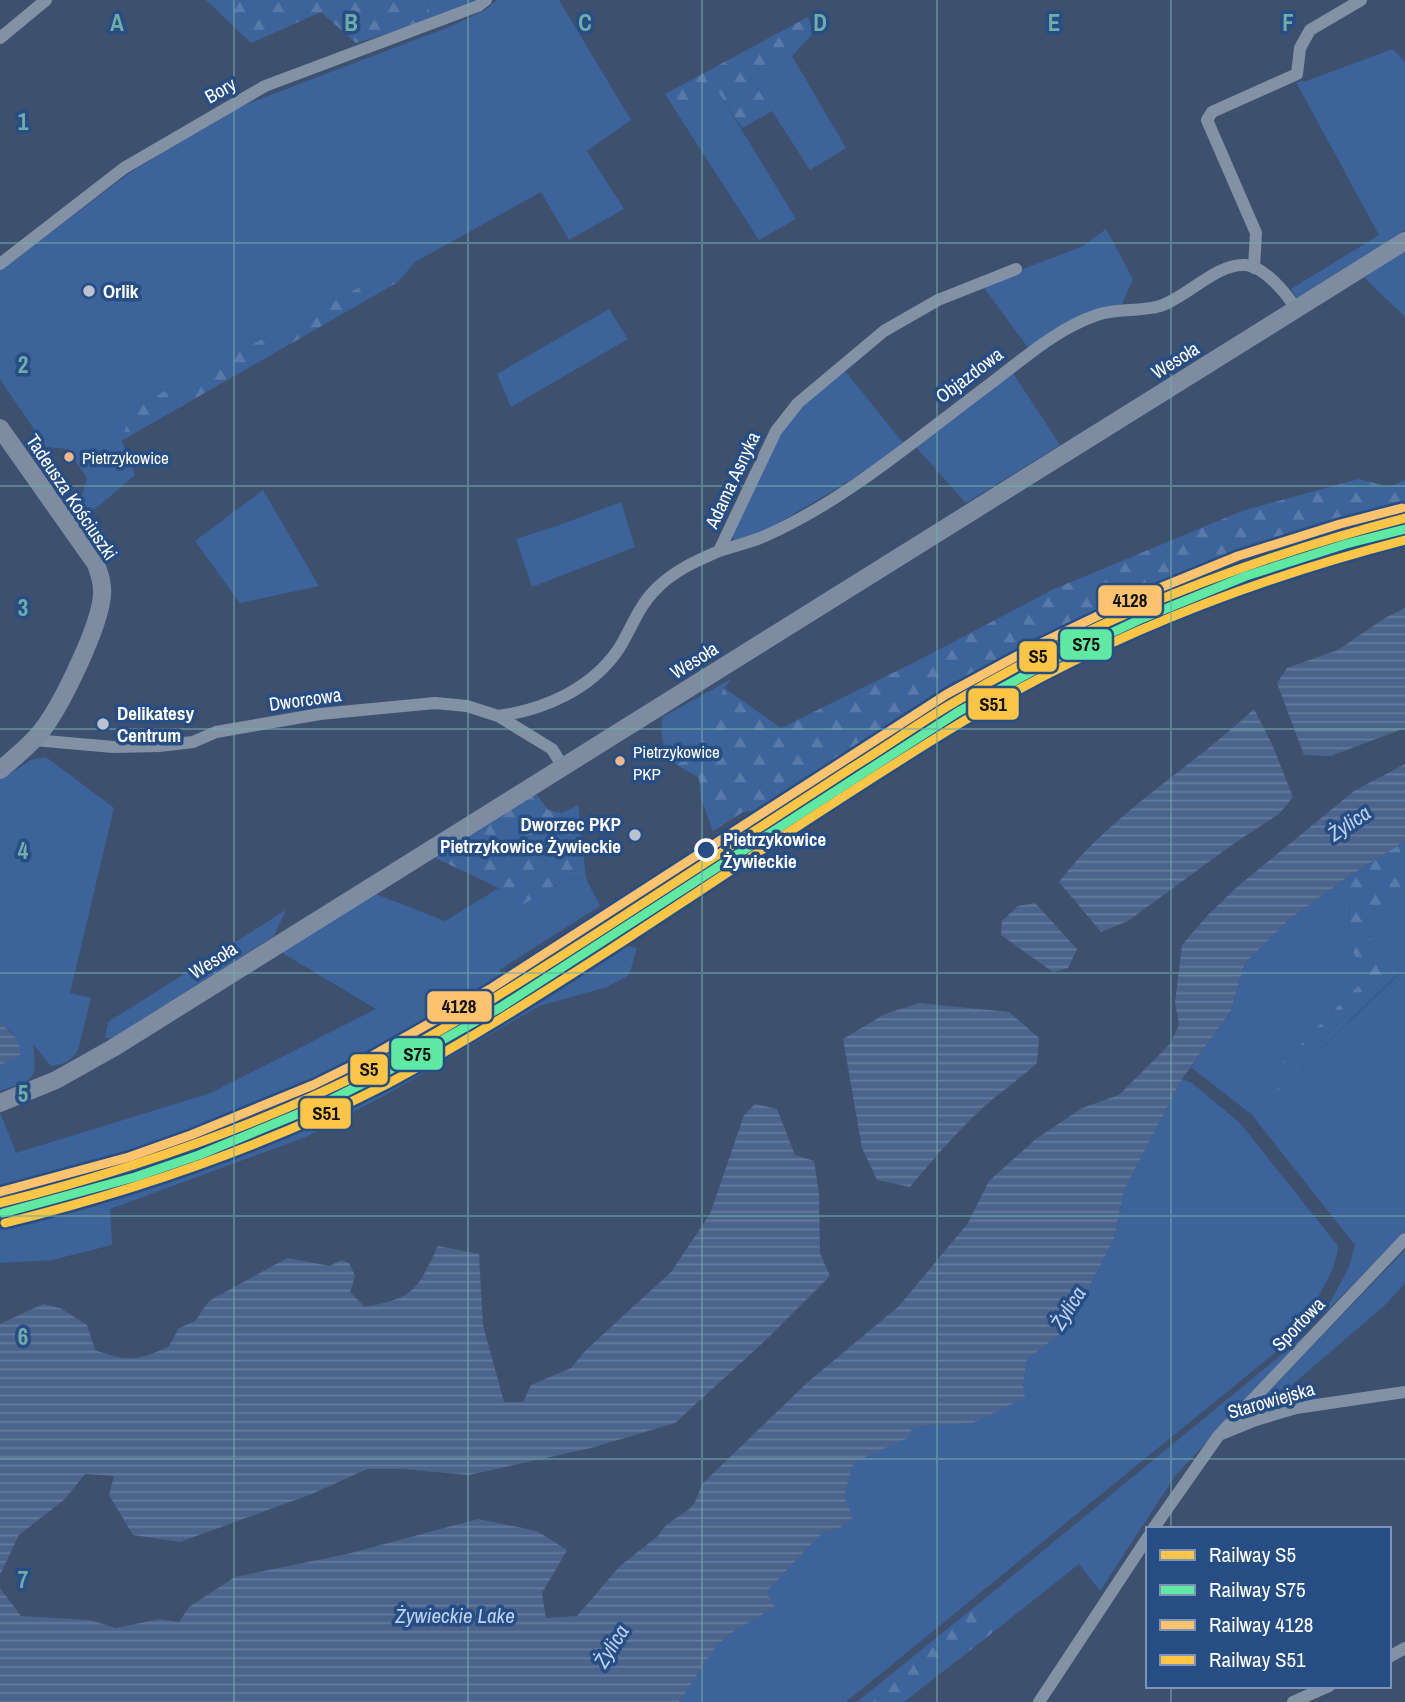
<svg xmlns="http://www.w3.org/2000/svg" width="1405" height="1702" viewBox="0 0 1405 1702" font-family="'Archivo Narrow',sans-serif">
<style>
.grass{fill:#3c639a}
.forest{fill:url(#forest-firs)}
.water{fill:url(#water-rules)}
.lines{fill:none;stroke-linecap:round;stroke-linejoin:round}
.street{stroke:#8391a5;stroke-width:12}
.secondary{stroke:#7e8ca1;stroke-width:18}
.rail-1-casing{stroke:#274d85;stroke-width:14}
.rail-2-casing{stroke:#274d85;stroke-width:14}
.rail-3-casing{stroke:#274d85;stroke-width:14}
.rail-4-casing{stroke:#274d85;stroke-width:14}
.rail-1{stroke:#fdc546;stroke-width:9}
.rail-2{stroke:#60e9a3;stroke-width:9}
.rail-3{stroke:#ffc26d;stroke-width:9}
.rail-4{stroke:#fdc546;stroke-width:9}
.grid{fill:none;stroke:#6fada8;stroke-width:2;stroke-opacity:0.55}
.poi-dot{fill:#bbc2cd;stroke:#274d85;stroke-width:2.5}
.bus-dot{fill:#f1b78d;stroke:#274d85;stroke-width:2.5}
.stop-dot{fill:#274d85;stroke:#fff;stroke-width:3.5}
.labels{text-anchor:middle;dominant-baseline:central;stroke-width:7;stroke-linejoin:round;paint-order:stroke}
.bus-label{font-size:17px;fill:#fff;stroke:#274d85;text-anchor:start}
.street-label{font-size:19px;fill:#fff;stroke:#274d85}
.poi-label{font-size:19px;font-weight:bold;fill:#fff;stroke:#274d85;text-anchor:start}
.stop-label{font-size:19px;font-weight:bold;fill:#fff;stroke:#274d85;text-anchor:start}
.water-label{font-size:21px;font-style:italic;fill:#bdd2ef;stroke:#274d85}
.grid-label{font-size:23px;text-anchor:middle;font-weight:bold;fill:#6fada8;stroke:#274d85;stroke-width:7;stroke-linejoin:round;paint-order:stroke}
.line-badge{stroke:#274d85;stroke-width:2.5}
.pale-badge-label{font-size:19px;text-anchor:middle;font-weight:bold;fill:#111}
</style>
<defs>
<pattern id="forest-firs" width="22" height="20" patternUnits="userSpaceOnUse" patternTransform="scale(1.75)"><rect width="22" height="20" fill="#3c639a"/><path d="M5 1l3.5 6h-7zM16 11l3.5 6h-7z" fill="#597aa9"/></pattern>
<pattern id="water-rules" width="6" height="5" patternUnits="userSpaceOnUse" patternTransform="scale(1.75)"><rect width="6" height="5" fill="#4b648b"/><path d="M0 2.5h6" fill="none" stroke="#667b9c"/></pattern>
</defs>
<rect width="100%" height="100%" fill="#3d516f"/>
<path class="grass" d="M428,0H475L467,6L430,21Z
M497,0H559L631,120L587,151L624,209L569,240L541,192L415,262L398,282L392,270L133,408L122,441L135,475L79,523L77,514L87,478L68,449L46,447L0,379V270L131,172L236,108L454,25L485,10Z
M1393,49L1405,62V230L1297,298L1291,289L1379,235L1296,82L1306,81Z
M792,56L846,148L810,170L750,77Z
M716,88L796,219L759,240L677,113Z
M1106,229L1133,279L1122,304L1085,315L1029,349L982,285L1083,246Z
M1405,245V317L1362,275Z
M609,309L628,339L511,407L497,374Z
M1011,370L1060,445L966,503L915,446Z
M845,371L904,444C869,470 833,491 795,513C777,524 757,536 737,541L733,539L732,534L777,436L800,409Z
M263,490L319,586L240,603L195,541Z
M1405,501V513L1301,542L1220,568L1030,652L963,689L910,725L893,723C1043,622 1214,564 1384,506Z
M621,502L635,547L532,587L516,539L557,526Z
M731,679L724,688L701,745L677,765C663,756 659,733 663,717Z
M46,757L114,808L70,993L91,998L78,1050C72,1060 63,1065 51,1066L33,1044C38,1081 34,1079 0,1091V1065L19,1055L12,1032L0,1023V780L31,760Z
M1349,876L1350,947L1367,977L1264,1081L1268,1100L1400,973L1365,932L1405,893V1231L1324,1314L1349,1267L1355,1245L1252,1115L1191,1067L1231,1011L1245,963L1290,919Z
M586,879L600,906L499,970L519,999L605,943L637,948L629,975L607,987L539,1006L389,1093L306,1137L110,1209L112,1245L52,1260L0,1263V1112L16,1153L211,1093L376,1009L284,954L281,943L365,890L445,921L499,888L519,907L564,880Z
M286,910L274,936L112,1038H105L108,1022Z
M1182,1079L1192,1083L1240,1123L1338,1246C1337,1274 1313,1295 1309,1325L846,1702H679L717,1645L733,1632L774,1607L766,1592L821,1534L841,1527L844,1497L854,1462L913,1427L973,1423L1023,1386L1027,1359L1068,1328L1114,1239L1124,1190Z
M1405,1250V1283L1384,1306L1272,1402L1261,1399Z
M1303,1337L1304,1338L1175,1476L1100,1591L1079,1564L996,1630L977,1605Z"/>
<path class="forest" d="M206,0H428L430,21L356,43L321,12L251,43Z
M808,17L814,32L792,56L750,77L772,111L742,128L716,89L677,113L665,94Z
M392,270L398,282L121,441L133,408Z
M1359,479L1389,487L1405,480V501L1384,506L1223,561L1121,602L972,673L766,809L743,812L713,831L701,798L699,778L677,765L701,745L724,688L781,728L919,660L1052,590L1242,511Z
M531,787L548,810L562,813L578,805L586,879L564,880L519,907L499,888L425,853Z
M1405,841V893L1365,932L1400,972L1267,1101L1264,1081L1367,977L1350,947L1349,876Z
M977,1605L996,1630L904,1702H857Z"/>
<path class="water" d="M1405,608V728L1331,756L1304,755L1277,683L1287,668L1338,650L1385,618Z
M1254,709L1272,744L1293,797L1279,814L1236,842L1128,921L1101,932L1059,882C1112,813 1191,768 1254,709Z
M1405,764V841L1349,876L1290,919L1245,963L1231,1011L1182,1079L1124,1190L1114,1239L1068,1328L1027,1359L1023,1386L1025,1398L973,1423L913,1427L908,1438L854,1462L844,1497L853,1517L841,1527L821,1534L766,1592L775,1607L733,1632L717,1645L679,1702H0V1588L21,1616L90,1620L116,1628L159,1619L179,1622L189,1607L235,1577L347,1554L478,1519L537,1531L567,1550L542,1593L546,1618L577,1616L620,1566L659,1535C666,1520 683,1517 693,1505C697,1500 699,1491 702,1484L808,1382L899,1306L968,1223L989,1181L1036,1139L1082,1108L1119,1095L1170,1044L1179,1025L1175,1002L1182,945L1207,916L1237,887L1354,791Z
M1035,903L1077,949L1068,968L1053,972L1001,935L1002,921L1018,906Z
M919,1003L1009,1012L1039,1038L1037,1063C1023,1076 1009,1086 994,1098C963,1124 936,1156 910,1187L877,1180L862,1148L843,1039L885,1014Z
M0,1023C11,1032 21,1040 20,1055L0,1065Z
M755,1104L777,1109L795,1155L814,1161L819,1192L820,1253L830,1276L768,1338L675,1423L591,1448L469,1475L403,1469H367L312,1494L180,1542L133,1535L109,1495L114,1476L85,1474L65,1499L19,1535L0,1575V1324L43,1304L60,1308L87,1325L95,1350C127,1362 139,1361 169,1346L179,1328L195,1321L209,1301L287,1258L330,1266L341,1260L349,1263L355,1276L350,1292L365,1307C416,1297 416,1291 438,1246L479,1254L483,1325L504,1402H523L531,1385L571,1368L586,1350L671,1272L710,1214L744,1115Z"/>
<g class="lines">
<path class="street" d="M0,38L46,0
M0,264L124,168L265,86L478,6L486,0
M1254,268L1256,233L1207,120L1212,112L1297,74L1300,48L1310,30L1361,0
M719,551C734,546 751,542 765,536C846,500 915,440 986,387C1020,362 1055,329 1097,315C1116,308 1140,312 1160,306C1187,297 1217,263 1245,265C1264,266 1287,294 1296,309
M498,716C544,710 591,689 618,650C631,630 638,607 655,590C673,571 696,561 719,551L776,431L798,403L884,331L938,300L1016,269
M34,740L113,747L159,746L193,742L216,732L320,714L435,703L467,706L498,716L552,749L563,767
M1222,1432L1405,1239
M1153,1529L1219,1435L1256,1420L1296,1408L1405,1392
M1389,1657L1405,1648
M1039,1702L1148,1537
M1293,1702L1329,1686"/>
<path class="secondary" d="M0,428L96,564C100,575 103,584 102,595C100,626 62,704 43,729C31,745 15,757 0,770
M0,1103L56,1080L113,1048L1405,241"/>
<g class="rail-1-casing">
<path id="rail-1" d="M0,1203C131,1170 257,1127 378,1065C457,1023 532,975 608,926C690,873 771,820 853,767C887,746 919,723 953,703C1094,619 1247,559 1405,518"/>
</g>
<g class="rail-2-casing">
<path id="rail-2" d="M3,1213L135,1177L199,1155L322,1104L382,1074L501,1007L958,712L1049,662L1143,618L1246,576L1346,544L1405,529"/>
</g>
<g class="rail-3-casing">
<path id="rail-3" d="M0,1192L129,1157L191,1135L313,1085L372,1056L490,989L947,694L1039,644L1135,598L1238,556L1340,524L1402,508"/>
</g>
<g class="rail-4-casing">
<path id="rail-4" d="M5,1223C138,1190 267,1146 389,1083C466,1042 538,996 611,949C728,873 843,794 962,722C1099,639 1250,580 1405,540"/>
</g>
<use href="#rail-1" class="rail-1"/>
<use href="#rail-2" class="rail-2"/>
<use href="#rail-3" class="rail-3"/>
<use href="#rail-4" class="rail-4"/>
</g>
<path class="grid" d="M234,0V1702M468,0V1702M702,0V1702M937,0V1702M1171,0V1529M0,243H1405M0,486H1405M0,729H1405M0,973H1405M0,1216H1405M0,1459H1405M1171,1686V1702"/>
<g class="poi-dot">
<circle cx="89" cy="291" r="7"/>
<circle cx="103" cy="724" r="7"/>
<circle cx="635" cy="835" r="7"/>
</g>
<g class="bus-dot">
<circle cx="69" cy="457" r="6"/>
<circle cx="620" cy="761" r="6"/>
</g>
<circle class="stop-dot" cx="706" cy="850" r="10"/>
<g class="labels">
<g class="bus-label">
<text x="82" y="457">Pietrzykowice</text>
<text x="633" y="751">Pietrzykowice<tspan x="633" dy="22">PKP</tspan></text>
</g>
<g class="street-label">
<text transform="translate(220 90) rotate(-30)">Bory</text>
<text transform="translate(1175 360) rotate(-32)">Wesoła</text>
<text transform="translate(969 375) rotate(-37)">Objazdowa</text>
<text transform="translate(732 480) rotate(-65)">Adama Asnyka</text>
<text transform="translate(72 497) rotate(56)">Tadeusza Kościuszki</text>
<text transform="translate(694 660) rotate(-32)">Wesoła</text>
<text transform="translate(305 699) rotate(-8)">Dworcowa</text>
<text transform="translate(213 960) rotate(-32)">Wesoła</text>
<text transform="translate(1298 1324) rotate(-46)">Sportowa</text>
<text transform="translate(1271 1400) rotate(-16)">Starowiejska</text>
</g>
<g class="poi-label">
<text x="103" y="291">Orlik</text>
<text x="117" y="713">Delikatesy<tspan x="117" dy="22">Centrum</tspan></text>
<text x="621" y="824" text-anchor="end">Dworzec PKP<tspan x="621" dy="22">Pietrzykowice Żywieckie</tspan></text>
</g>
<g class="stop-label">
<text x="723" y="839">Pietrzykowice<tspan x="723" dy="22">Żywieckie</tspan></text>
</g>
<g class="water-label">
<text transform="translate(1349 823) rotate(-34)">Żylica</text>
<text transform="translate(1068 1308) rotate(-58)">Żylica</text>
<text x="455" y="1615">Żywieckie Lake</text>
<text transform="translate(611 1646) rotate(-58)">Żylica</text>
</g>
</g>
<g class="grid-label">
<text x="117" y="31">A</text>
<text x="351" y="31">B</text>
<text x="585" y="31">C</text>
<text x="820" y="31">D</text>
<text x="1054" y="31">E</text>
<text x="1288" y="31">F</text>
<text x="23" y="130">1</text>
<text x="23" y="373">2</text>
<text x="23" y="616">3</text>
<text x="23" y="859">4</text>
<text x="23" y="1102">5</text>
<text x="23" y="1345">6</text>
<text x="23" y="1588">7</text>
</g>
<g class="line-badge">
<rect x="1097" y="584" width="66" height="33" rx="7" fill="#ffc26d"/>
<rect x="1059" y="628" width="54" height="33" rx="7" fill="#60e9a3"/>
<rect x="1018" y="640" width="40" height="33" rx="7" fill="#fdc546"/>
<rect x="967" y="687" width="53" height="34" rx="7" fill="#fdc546"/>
<rect x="426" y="990" width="67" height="33" rx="7" fill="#ffc26d"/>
<rect x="390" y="1037" width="54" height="34" rx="7" fill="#60e9a3"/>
<rect x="349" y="1053" width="40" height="33" rx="7" fill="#fdc546"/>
<rect x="299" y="1097" width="53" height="33" rx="7" fill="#fdc546"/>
</g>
<g class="pale-badge-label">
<text x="1130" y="607">4128</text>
<text x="1086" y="651">S75</text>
<text x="1038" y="663">S5</text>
<text x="993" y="711">S51</text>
<text x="459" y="1013">4128</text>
<text x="417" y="1061">S75</text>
<text x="369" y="1076">S5</text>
<text x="326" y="1120">S51</text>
</g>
<rect x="1146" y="1527" width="245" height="161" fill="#274d85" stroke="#7d94b6" stroke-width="2"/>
<rect x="1160" y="1550" width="35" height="10" fill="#fdc546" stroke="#7d94b6" stroke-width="2"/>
<text x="1209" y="1562" font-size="21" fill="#ffffff">Railway S5</text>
<rect x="1160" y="1585" width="35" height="10" fill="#60e9a3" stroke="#7d94b6" stroke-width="2"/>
<text x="1209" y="1597" font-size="21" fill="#ffffff">Railway S75</text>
<rect x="1160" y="1620" width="35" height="10" fill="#ffc26d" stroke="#7d94b6" stroke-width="2"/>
<text x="1209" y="1632" font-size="21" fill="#ffffff">Railway 4128</text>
<rect x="1160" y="1655" width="35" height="10" fill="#fdc546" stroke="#7d94b6" stroke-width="2"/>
<text x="1209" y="1667" font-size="21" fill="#ffffff">Railway S51</text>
</svg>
